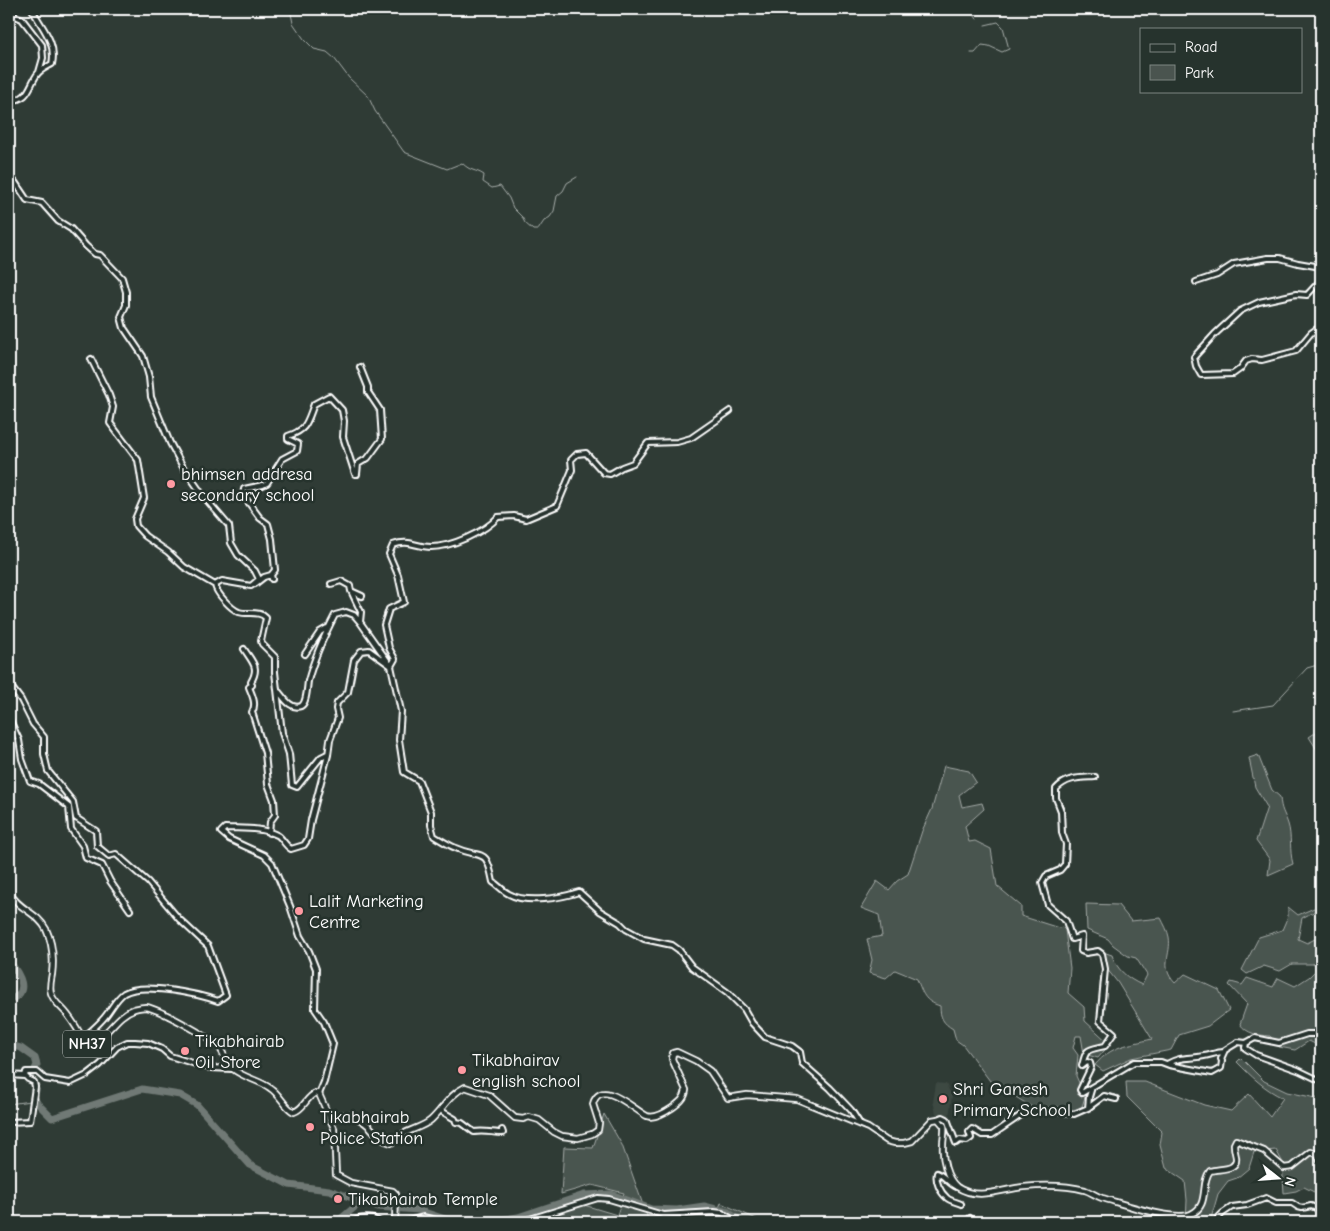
<svg xmlns="http://www.w3.org/2000/svg" width="1330" height="1231" viewBox="0 0 1330 1231" font-family="'Comic Neue',sans-serif">
<style>
.built{fill:#3c4842}
.green{fill:#4a544f;stroke:#a4aaa7}
.lines{fill:none;stroke-linecap:round;stroke-linejoin:round}
.stream{stroke:#a9afac;stroke-width:1}
.river{stroke:#707975;stroke-width:7}
.minor-casing{stroke:#fff;stroke-width:8}
.major-casing{stroke:#fff;stroke-width:8}
.minor{stroke:#26332d;stroke-width:4}
.major{stroke:#26332d;stroke-width:4.5}
.poi-dot{fill:#ff9aa2;stroke:#26332d;stroke-width:2}
.labels{text-anchor:middle;dominant-baseline:central;stroke-width:5;stroke-linejoin:round;paint-order:stroke}
.shield{fill:#26332d;stroke:#bec2c0;stroke-width:1}
.shield-label{font-size:16px;font-weight:bold;fill:#fff}
.poi-label{font-size:18px;fill:#fff;stroke:#26332d;text-anchor:start}
</style>
<rect width="100%" height="100%" fill="#2f3b35"/>
<filter id="ink" filterUnits="userSpaceOnUse"><feTurbulence type="fractalNoise" baseFrequency=".02" numOctaves="2"/><feDisplacementMap in="SourceGraphic" scale="10" xChannelSelector="R" yChannelSelector="G"/><feConvolveMatrix kernelMatrix="1 2 1 2 8 2 1 2 1" color-interpolation-filters="sRGB"/></filter>
<g filter="url(#ink)">
<path class="built" d="M936,1083L946,1084L952,1096L949,1117H937L933,1102Z"/>
<path class="green" d="M1321,729V756L1309,737Z
M1258,755L1272,790L1280,797C1281,811 1284,812 1288,824C1292,836 1289,850 1293,864L1268,875L1270,860L1256,841L1267,807L1255,787L1249,758Z
M944,766L969,771L976,782L959,795L962,807L982,803L984,809L965,826L969,842L975,841L991,849L997,886L1021,906V916L1059,928L1062,927L1065,930L1070,968L1068,993L1084,1007L1085,1021L1110,1044L1098,1058L1084,1054L1081,1036H1076L1073,1048L1078,1055L1076,1076L1080,1085L1077,1094L1085,1097L1080,1113L1035,1109L990,1081L963,1045L956,1040L953,1029C943,1023 940,1018 940,1006C924,1001 923,994 917,979L895,970L886,978L869,973L872,960L867,939L882,936L879,915L861,908L877,881L889,890L897,881L908,874L922,831L932,809Z
M1086,904L1118,905L1131,921L1161,918C1164,924 1168,931 1169,937C1172,955 1159,966 1175,983L1185,974L1219,990L1229,1010L1208,1026L1179,1035L1171,1050L1131,1058L1103,1071L1095,1065C1112,1045 1128,1045 1152,1039L1118,983L1107,969L1103,952L1112,955C1116,969 1128,979 1142,985L1147,975L1136,958L1128,956L1113,945L1108,939L1087,930Z
M1321,905V908L1302,918L1298,939L1307,943L1321,936V958L1313,964H1292L1280,971L1264,966L1247,974L1242,970L1259,937L1282,930L1288,916V907L1298,915Z
M1321,965V1047L1309,1041L1295,1050L1279,1047L1270,1036C1258,1035 1247,1034 1240,1024L1247,1004L1229,985L1231,982L1242,985L1247,978L1273,987L1278,978L1295,986L1309,977Z
M1241,1058L1264,1081L1287,1092L1321,1099V1191L1314,1192L1304,1187L1296,1191L1284,1193L1282,1161L1276,1150L1254,1152L1249,1168L1237,1178L1228,1181L1218,1194L1210,1222H1186L1187,1200L1185,1181L1166,1168L1160,1145L1162,1132L1127,1097L1126,1082H1145L1204,1105L1231,1111L1249,1094L1270,1117L1283,1098C1264,1089 1251,1076 1237,1062Z
M604,1114L622,1145L649,1222H530L584,1205L617,1215L624,1193L592,1185L561,1194L564,1147L593,1148Z
M721,1203L763,1222H713Z"/>
<g class="lines">
<path class="stream" d="M290,9L293,23L304,39L314,49L327,52L334,58L349,78L368,96L375,111L404,152L447,169L462,163C471,172 475,169 484,175L483,182L492,188L500,186L509,198L513,208L522,217L525,223L533,230H538L544,221L550,217L554,211L557,196L563,191L567,183L577,177
M973,9L972,12L977,19
M971,53H975L982,45L989,46L1002,52L1009,49L1003,27L998,22L985,25
M1233,711L1273,705L1307,668L1321,664
M33,1075V1078L39,1085
M39,1089L38,1097L40,1105
M9,1104L30,1101"/>
<path class="river" d="M9,961C19,973 32,993 9,1000
M9,1010L12,1016V1023L9,1024
M9,1041L11,1045L21,1048L35,1058L37,1065L34,1071
M35,1101L52,1118L142,1089L180,1095L197,1105L250,1165L289,1185L329,1190L378,1207L418,1210L454,1222
M337,1222L362,1201
M488,1222L518,1217L584,1195L611,1194L651,1209L677,1210L704,1206L728,1212L742,1222"/>
<g class="minor-casing">
<path id="minor" d="M9,10L15,16L22,19L42,45L43,58L39,72
M9,101C29,99 28,89 36,76C39,70 47,67 52,64C57,42 41,27 32,9
M9,176L15,182L27,200L42,203L58,221L71,229L86,246L95,254L100,255L122,278L126,292V305L121,317L124,328L143,356L149,377L151,397L170,443L183,467L205,498L229,526L231,543L238,555L255,571L259,579L251,586L222,581L215,585
M1321,280L1307,295L1296,294L1259,302L1240,311L1215,334L1194,357L1196,366L1201,375L1233,374L1240,369L1246,361L1252,359L1262,360L1296,351L1311,333L1321,326
M1196,282L1217,275L1234,264L1268,258H1280L1298,263L1321,267
M91,359L109,395L113,407L110,423L138,460L144,498L135,519L136,526L145,536L168,552L184,567L215,585C216,593 231,609 239,612C248,615 259,610 266,618L261,641L262,644L275,657V672L282,733L289,754L292,785L297,787L321,757L327,754L328,755L311,820L308,839L304,845L291,849C284,845 282,837 277,835C261,827 242,829 225,828L221,832L229,839L264,855L272,863L290,906L300,936L309,951L316,969L315,1009L324,1022L333,1044L324,1082L319,1094
M271,575L275,570L272,539L268,524L260,518L243,495L244,489L263,485L267,483L282,459L297,451L298,444L288,439V436C307,430 307,422 314,404L329,396L342,410L344,421L343,437L355,474H357L358,464L368,458L382,439L380,410L368,392V387L360,367
M255,584L264,577L271,575L272,579
M331,584L341,581L350,586L351,591
M360,622L361,612L351,591L362,596
M244,649C252,662 260,667 251,682L252,685L249,687C252,695 257,704 252,712L265,753L268,784L274,800L275,815L270,822L269,833
M305,654L320,632L327,628
M9,684L21,700L33,724L44,737V754L48,771L73,802L76,818L96,831L97,846L109,856L116,854L148,882L179,919L208,946L226,995L218,1001C198,994 143,982 124,993C115,999 110,1012 102,1020C96,1027 89,1032 83,1038
M279,692C284,698 291,710 301,706C307,703 307,687 308,681C314,658 324,636 335,615L346,612L354,615L360,622L391,666L401,711L399,740L404,772L419,781L431,812V825L434,836C441,840 448,845 456,848C482,860 486,845 493,882C498,885 503,891 509,894C527,904 560,898 579,892L600,911L620,923L626,929L644,939L672,945L679,950L692,967L727,992L744,1009L752,1023L765,1037L792,1046L800,1052L802,1063L830,1088L851,1110L860,1124
M9,718L19,740L22,759L30,781L39,784L69,807L71,829L83,846L86,858L102,865L110,881L130,910
M328,755L330,740L338,718L336,709L337,703L348,692L354,660L361,651L369,650L391,666L395,659L389,648L384,625L389,609L404,602L398,575L389,554L393,545C410,539 415,547 431,547C451,547 485,532 498,517L514,516L526,519L557,506L572,470L571,460L577,454L586,453L604,473L610,474L622,467L633,463L648,443L677,442L691,438L730,411
M1321,1034H1307L1279,1043L1255,1038L1246,1043L1245,1048L1256,1055L1298,1070L1321,1081
M1167,1064C1181,1056 1189,1059 1204,1056C1211,1055 1217,1052 1224,1052
M9,1075L25,1076L28,1079L34,1082L35,1087L30,1121L9,1122
M25,1076L26,1072H37L45,1079L70,1083L87,1075L100,1065L117,1047L127,1042H135L148,1043L162,1049L170,1056L202,1066L211,1068L232,1069
M1092,1087L1082,1093L1080,1090L1091,1067L1090,1063L1087,1062L1082,1066C1086,1048 1087,1050 1105,1046L1114,1033L1100,1021L1105,969L1102,954L1098,951L1086,953L1081,951L1082,936L1072,939L1066,921L1048,905L1042,883L1046,876L1060,870L1065,864L1066,844L1062,833L1061,811L1056,798V789C1067,777 1080,778 1095,777
M1088,1108L1089,1097L1092,1087L1134,1062H1161L1169,1065L1212,1073L1221,1068L1222,1061L1221,1059L1225,1050L1238,1042L1246,1043
M441,1109L443,1112L455,1119L456,1122L462,1123L474,1132C484,1130 493,1133 503,1133L502,1130
M938,1119L943,1117L947,1119L956,1143L960,1140L967,1141L971,1138L969,1132L972,1129L982,1135H992L1027,1111L1045,1112L1054,1110L1074,1114L1088,1108L1104,1096L1116,1099
M957,1187C949,1184 945,1176 937,1173C935,1181 940,1192 947,1198C950,1201 957,1202 961,1204
M970,1218L973,1222
M352,1222C360,1217 372,1217 380,1222
M404,1222L423,1217L444,1222
M520,1222L598,1198L609,1199L663,1215L714,1212L722,1213L737,1222
M1214,1222L1223,1213L1232,1207L1247,1205L1266,1198L1276,1203H1292L1298,1207L1302,1208L1311,1206L1321,1210"/>
</g>
<g class="major-casing">
<path id="major" d="M9,850V860
M9,892C19,910 37,912 46,929C53,944 54,958 52,974C51,980 49,987 51,993C53,1002 62,1007 67,1014C74,1023 80,1033 85,1043L91,1044C108,1036 116,1015 134,1009C138,1008 142,1007 146,1007C159,1009 210,1037 219,1047C225,1054 225,1064 233,1069C244,1078 259,1080 270,1088C280,1094 284,1107 294,1112C304,1109 306,1097 316,1093L319,1094L334,1128L336,1175L351,1183L393,1191L396,1194L395,1222
M330,1116C345,1113 359,1116 370,1127C377,1135 380,1140 391,1143C396,1141 397,1139 400,1136C407,1130 422,1128 431,1120C443,1109 450,1094 465,1087L489,1095L515,1118L523,1119L529,1117L539,1120L554,1132L562,1136L578,1138L592,1134L598,1130L599,1123L593,1104C601,1076 635,1111 647,1116C655,1119 666,1112 672,1108C679,1103 685,1099 686,1090L672,1059L673,1053L677,1052L696,1061L710,1071L728,1098L747,1095L797,1099L868,1128L887,1141L895,1143H904L912,1141L932,1120L938,1119L944,1126C945,1132 943,1138 943,1145C942,1158 946,1178 957,1187C978,1201 1002,1189 1024,1187C1044,1185 1065,1185 1085,1190C1091,1192 1096,1196 1102,1198C1121,1203 1174,1222 1191,1214C1210,1206 1200,1183 1210,1171C1220,1168 1238,1171 1236,1157C1235,1152 1234,1149 1234,1144L1236,1140L1264,1151L1284,1168L1292,1167L1311,1152L1317,1154L1321,1163
M370,1222H376"/>
</g>
<use href="#minor" class="minor"/>
<use href="#major" class="major"/>
</g>
</g>
<g class="poi-dot">
<circle cx="171" cy="484" r="5"/>
<circle cx="299" cy="911" r="5"/>
<circle cx="185" cy="1051" r="5"/>
<circle cx="462" cy="1070" r="5"/>
<circle cx="943" cy="1099" r="5"/>
<circle cx="310" cy="1127" r="5"/>
<circle cx="338" cy="1199" r="5"/>
</g>
<g class="labels">
<rect class="shield" x="63" y="1030.5" width="48" height="27" rx="4"/>
<g class="shield-label">
<text x="87" y="1044">NH37</text>
</g>
<g class="poi-label">
<text x="181" y="474">bhimsen addresa<tspan x="181" dy="21">secondary school</tspan></text>
<text x="309" y="901">Lalit Marketing<tspan x="309" dy="21">Centre</tspan></text>
<text x="195" y="1041">Tikabhairab<tspan x="195" dy="21">Oil Store</tspan></text>
<text x="472" y="1060">Tikabhairav<tspan x="472" dy="21">english school</tspan></text>
<text x="953" y="1089">Shri Ganesh<tspan x="953" dy="21">Primary School</tspan></text>
<text x="320" y="1117">Tikabhairab<tspan x="320" dy="21">Police Station</tspan></text>
<text x="348" y="1199">Tikabhairab Temple</text>
</g>
</g>
<rect width="1330" height="1231" fill="none" stroke="#26332d" stroke-width="30"/>
<rect x="15" y="15" width="1300" height="1201" fill="none" stroke="#fff" stroke-width="2" filter="url(#ink)"/>
<rect x="1140" y="28" width="162" height="65" fill="#26332d" stroke="#7d8581"/>
<rect x="1150" y="44" width="25" height="8" fill="#26332d" stroke="#7d8581"/>
<text x="1185" y="52" font-size="15" fill="#ffffff">Road</text>
<rect x="1150" y="65" width="25" height="15" fill="#4a544f" stroke="#7d8581"/>
<text x="1185" y="78" font-size="15" fill="#ffffff">Park</text>
<g transform="translate(1278 1178) rotate(107)" stroke="#26332d" stroke-width="4" paint-order="stroke">
<path d="M0-4L9 19L0 12L-9 19Z" fill="#ffffff"/>
<text y="-8" font-size="14" font-weight="bold" text-anchor="middle" fill="#ffffff">N</text>
</g>
</svg>
